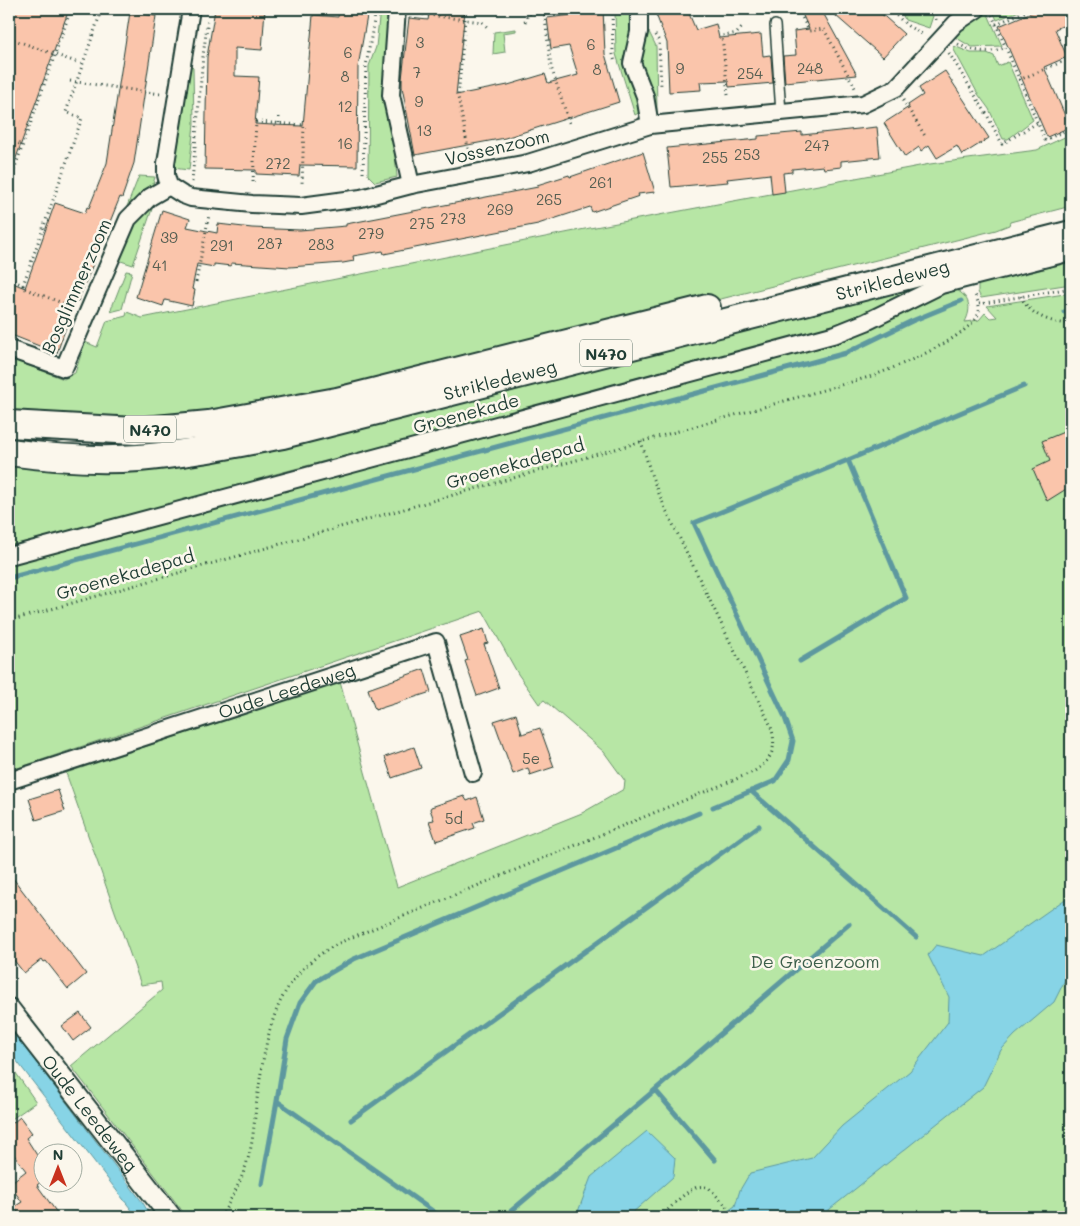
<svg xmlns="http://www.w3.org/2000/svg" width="1080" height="1226" viewBox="0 0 1080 1226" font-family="Mali,sans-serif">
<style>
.green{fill:#b7e6a5;stroke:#6b926c}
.water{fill:#87d4e6;stroke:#5d989f}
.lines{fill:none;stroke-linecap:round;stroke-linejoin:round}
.stream{stroke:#5d989f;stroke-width:5}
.building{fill:#fac5ab;stroke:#1f3d34}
.service-casing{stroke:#1f3d34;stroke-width:12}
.minor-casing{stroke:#1f3d34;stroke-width:20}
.tertiary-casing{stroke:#1f3d34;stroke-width:24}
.primary-casing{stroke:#1f3d34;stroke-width:30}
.path{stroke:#1f3d34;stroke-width:3;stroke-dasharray:1 4;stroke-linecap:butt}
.service{stroke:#fbf7ec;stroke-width:9}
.minor{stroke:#fbf7ec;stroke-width:16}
.tertiary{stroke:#fbf7ec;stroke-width:20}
.primary{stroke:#fbf7ec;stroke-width:26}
.labels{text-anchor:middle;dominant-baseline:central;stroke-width:5;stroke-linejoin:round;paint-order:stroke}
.number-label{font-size:15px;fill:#565f52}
.shield{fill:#fbf7ec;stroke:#61756b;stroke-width:1}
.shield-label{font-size:16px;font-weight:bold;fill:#1f3d34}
.street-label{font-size:18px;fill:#1f3d34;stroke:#fbf7ec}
.park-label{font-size:18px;fill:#3d5f4b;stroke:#fbf7ec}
</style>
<rect width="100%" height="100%" fill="#fbf7ec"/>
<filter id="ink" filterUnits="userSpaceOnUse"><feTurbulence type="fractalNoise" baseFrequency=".02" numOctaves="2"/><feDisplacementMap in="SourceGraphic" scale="10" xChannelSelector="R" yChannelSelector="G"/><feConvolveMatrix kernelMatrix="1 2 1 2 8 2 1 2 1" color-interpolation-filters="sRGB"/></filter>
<g filter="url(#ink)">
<path class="green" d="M380,9H393L391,47L384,73L386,99L394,143L397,177L375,182L368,175L369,66L376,47Z
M615,9H632L642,111L635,115L616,54Z
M896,9H930L933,16L929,28L905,20L902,13Z
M992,9H1024L997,20Z
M987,12L1002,46L972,47L953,36L974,17Z
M516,29V31L503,33L505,52L493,54L494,32Z
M649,32L656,46L657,113L653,112L640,65L643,36Z
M954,46L971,53H987L994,56L998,66L1008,62L1033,120L1008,139H1003L989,109L978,94L954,50Z
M189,64L193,68L194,124L189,170L172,168Z
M1071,134V206L1010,222L1009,225L996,230L390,382L228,411L105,420L9,413V370H11L14,360L64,379L75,373L85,342L97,347L107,321L126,316L127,312L142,318L590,228L930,164L1037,150Z
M139,176L155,177L151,191L126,209Z
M153,206L133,265L118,260L134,221Z
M1013,253L832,328L625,381V384L349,457L348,455L264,477L261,481L9,549V463H192L254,455L278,450L358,421L647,348L709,340L762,327L803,308Z
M1071,262V284L981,298L978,292V285L981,282L1023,272L1024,274Z
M126,271L132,272L122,309L110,312Z
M955,289C970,297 972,308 965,322L979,320L985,313L990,318L997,317L987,306L1071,293V1217H187L71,1066L162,990L161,982L141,985L66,773L340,682L397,887L582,813L624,789L625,781L604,752L544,700L539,704L518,674L483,611L9,771V562L831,341L931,296Z
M9,1063L36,1102L9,1121Z"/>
<path class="water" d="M1071,895V968L1054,1002L1015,1035L1001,1050L983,1087L820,1217H719L735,1206L740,1190L750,1173L812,1158L842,1126L910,1071L948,1022L949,997L928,955L936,945L984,956Z
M9,1027L143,1203L147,1210L153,1217H137L9,1051Z
M647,1131L675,1158L673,1177L631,1214L626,1217H576L591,1177Z"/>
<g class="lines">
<path class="stream" d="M1064,312L1071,311
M9,578L846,353L912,321L961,301
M800,661L906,598L848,460L1024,386
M751,791L916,937
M713,807L775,781L789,760L793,741L784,715L694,523L848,460
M655,1090L715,1160
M277,1101L441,1217
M351,1120L759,826
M262,1184L277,1101L287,1039L300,1003L316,981L354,959L699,813
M504,1217L655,1090L849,924"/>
</g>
<path class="building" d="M16,9H69L11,172H9V31Z
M215,9H265L262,50L235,48V76L259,77L255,124L273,125L303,126L313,15L338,17L339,11L367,16L358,67L357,166L300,165L299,176L256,174V170L205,169L207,57Z
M430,9L465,11L456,95L508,85L545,74L548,83L578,75L569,46L551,49L547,18L572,15V9H603L605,54L619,102L505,138L415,155L402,87V79L409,18L428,20Z
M654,9H687L696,30L716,24L719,38L761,34L763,56L770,55L771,58L773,83L729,87L728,81L700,82L701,90L669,92L667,43Z
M800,9H821L857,75L785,82L783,56L796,55L794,31L809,29Z
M828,9H876L904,34L883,57Z
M1039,9H1071V18L1063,21L1065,25L1055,29L1067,57L1044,67L1070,127L1047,137L999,26Z
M130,12L156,16L134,163L122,198L120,197L78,301L69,298L60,325L66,327L57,353L9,334V295L13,283L25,288L55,203L85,213L87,207L89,208L107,163Z
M945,71L989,138L962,155L957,146L937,158L929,145L921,151L919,147L905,157L884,123L909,107L908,105L923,95L919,88Z
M877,127L880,157L841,161V167L824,169L823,166L792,169V172L783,173L785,192L772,194L770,174L727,179L728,182L671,187L667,148L758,139V136L802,132V135Z
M643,152L655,192L638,194L639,196L592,212L590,207L538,224L384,254L383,251L353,256L354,261L343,263L290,267L231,263V266L214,264V267L197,264L192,289L195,290L192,306L165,300L163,306L136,297L162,210L190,219L187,227L217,233L218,224L252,228L300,230L346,226V224L538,187L537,185L569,175L570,177Z
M1071,429V486L1047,501L1033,469L1050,461L1042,441Z
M484,629L488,643L484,644L499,688L477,696L465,661L468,660L460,637Z
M424,669L431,692L375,710L368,689Z
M516,714L522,734L540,728L554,767L530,775L528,768L513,774L494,721Z
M414,747L421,768L392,778L385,757Z
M58,790L65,811L36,820L29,799Z
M464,796L467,801L477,797L484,819L473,823L475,828L436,841L429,821L434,820L430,809L431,807Z
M9,873L86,974L68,989L46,961L44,962L42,959L24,973L9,954Z
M80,1013L91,1027L73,1041L62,1026Z
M20,1117L32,1133L26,1138L42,1163V1181L37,1185L60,1217H21L14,1207L22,1202L9,1184L26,1171L9,1148V1126Z"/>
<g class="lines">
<g class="service-casing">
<path id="service" d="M775,25L781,113"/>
</g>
<g class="minor-casing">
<g id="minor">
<path d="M191,9L166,163V175L169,186L183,195L191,198L252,204L301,206L361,198L411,185L528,163L650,125L863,104L896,88L956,23L977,9"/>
<path d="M397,9L391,95L411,185"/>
<path d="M639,9V32L632,63L645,96L650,125"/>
<path d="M9,349L64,368L128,219L150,197L169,186"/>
<path d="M9,556L836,334L866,322L941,285L1071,252"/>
<path id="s1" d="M9,781L436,642L473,773"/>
</g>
</g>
<g class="tertiary-casing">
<g id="tertiary">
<path id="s2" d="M9,1009L171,1217"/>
</g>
</g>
<g class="primary-casing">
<g id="primary">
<path d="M9,424L135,431L209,424L337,401L707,308"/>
<path id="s3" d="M9,452C52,458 96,461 139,458C188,454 235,444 283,435L1071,234"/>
</g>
</g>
<path class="path" d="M612,9L613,54L615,62
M798,9L809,31L824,29L855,88
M889,9L908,26L924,35
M935,9L936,20
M1060,9L1071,35
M289,10V9
M544,10L551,67L570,125
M413,13L482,22L487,27
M992,15L1045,140L1071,128
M465,19L458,97L469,153
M525,22L528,14L551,9
M996,24L1031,9
M655,35L659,41L661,87
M9,38L76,62
M958,44C973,52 990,54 1006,47
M949,53L986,113L1002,144L1037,123
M1019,80L1071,58
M70,81L161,94
M728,95L722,36L737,33L743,26
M903,100L925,136
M279,123V114
M9,140L22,145
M363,173L366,66L376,9
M192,182L203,56L208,19
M253,182L256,122L304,125L302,184
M9,184L71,9
M9,279L23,285L82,118L66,112L102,9
M196,282L209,215
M23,285V288L73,307
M1021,296C1029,316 1052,323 1071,324
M979,304L1071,288
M9,621L869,377C892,369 975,336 979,311C980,305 977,299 974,293
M221,1217C231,1199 241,1182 247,1162C253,1144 254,1125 256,1106C267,1033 272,972 348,939L753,772C773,760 778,746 770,724L665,508L652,477L641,441
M661,1217C669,1209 687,1189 698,1187C702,1186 706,1187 709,1188L737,1217"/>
<use href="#service" class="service"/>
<use href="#minor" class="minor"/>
<use href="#tertiary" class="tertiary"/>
<use href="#primary" class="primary"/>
</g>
</g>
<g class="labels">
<g class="number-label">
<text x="420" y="42">3</text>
<text x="591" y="44">6</text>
<text x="348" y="52">6</text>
<text x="680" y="68">9</text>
<text x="810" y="68">248</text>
<text x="597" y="69">8</text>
<text x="417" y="72">7</text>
<text x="750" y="73">254</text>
<text x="345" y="76">8</text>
<text x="419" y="101">9</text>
<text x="345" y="106">12</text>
<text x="424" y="130">13</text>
<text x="345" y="143">16</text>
<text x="817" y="145">247</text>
<text x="747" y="154">253</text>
<text x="715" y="157">255</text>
<text x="278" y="163">272</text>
<text x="601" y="182">261</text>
<text x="549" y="199">265</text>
<text x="500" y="209">269</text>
<text x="453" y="218">273</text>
<text x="422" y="223">275</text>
<text x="371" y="233">279</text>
<text x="169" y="237">39</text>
<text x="270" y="243">287</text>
<text x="321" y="244">283</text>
<text x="222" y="245">291</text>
<text x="160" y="265">41</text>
<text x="531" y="758">5e</text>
<text x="454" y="818">5d</text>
</g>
<g class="shield">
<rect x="580" y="339.5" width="52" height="27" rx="4"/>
<rect x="124" y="415.5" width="52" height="27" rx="4"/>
</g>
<g class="shield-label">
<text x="606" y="353">N470</text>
<text x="150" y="429">N470</text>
</g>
<g class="street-label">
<text transform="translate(497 147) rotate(-13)">Vossenzoom</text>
<text stroke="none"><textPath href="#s3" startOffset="905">Strikledeweg</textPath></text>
<text transform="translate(76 286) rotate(-66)">Bosglimmerzoom</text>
<text stroke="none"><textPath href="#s3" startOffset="500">Strikledeweg</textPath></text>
<text transform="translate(466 413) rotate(-15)">Groenekade</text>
<text transform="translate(515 463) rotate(-16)">Groenekadepad</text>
<text transform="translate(125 574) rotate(-16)">Groenekadepad</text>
<text stroke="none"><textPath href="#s1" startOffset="292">Oude Leedeweg</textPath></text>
<text stroke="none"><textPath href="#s2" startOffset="132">Oude Leedeweg</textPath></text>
</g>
<g class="park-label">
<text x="815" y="961">De Groenzoom</text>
</g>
</g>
<rect width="1080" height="1226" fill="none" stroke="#fbf7ec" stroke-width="30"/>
<rect x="15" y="15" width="1050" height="1196" fill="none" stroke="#1f3d34" stroke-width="2" filter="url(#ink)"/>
<g transform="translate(58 1168)"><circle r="24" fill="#fbf7ec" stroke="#a3ada2"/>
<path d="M0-4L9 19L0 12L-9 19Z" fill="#c8321e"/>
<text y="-8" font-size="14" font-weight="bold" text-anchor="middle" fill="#1f3d34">N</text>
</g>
</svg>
